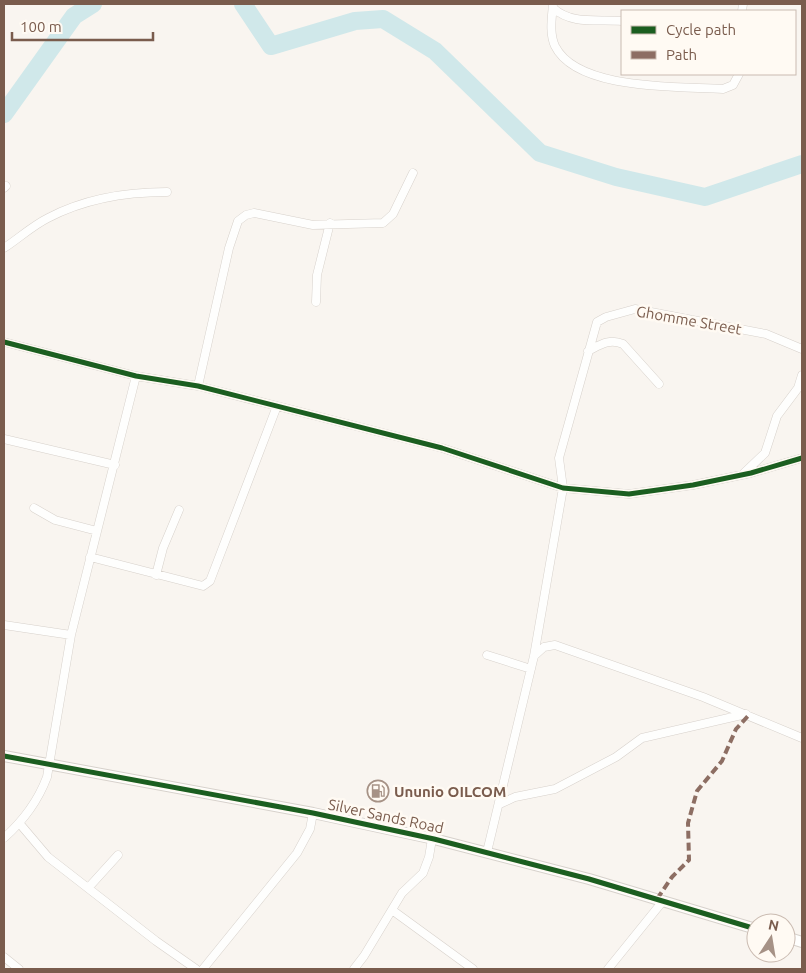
<svg xmlns="http://www.w3.org/2000/svg" width="806" height="973" viewBox="0 0 806 973" font-family="Ubuntu,sans-serif">
<style>
.lines{fill:none;stroke-linecap:round;stroke-linejoin:round}
.river{stroke:#d0e8ea;stroke-width:18}
.minor-casing{stroke:#d7d1cb;stroke-width:9}
.tertiary-casing{stroke:#d7d1cb;stroke-width:12}
.minor{stroke:#fefefd;stroke-width:8}
.tertiary{stroke:#fefefd;stroke-width:10}
.quiet{stroke:#8d6e63;stroke-width:4;stroke-dasharray:8 4;stroke-linecap:butt}
.cycleway-casing{stroke:#fffaf3;stroke-width:8}
.cycleway{stroke:#1b5e20;stroke-width:5}
.labels{text-anchor:middle;dominant-baseline:central;stroke-width:5;stroke-linejoin:round;paint-order:stroke}
.street-label{font-size:15px;fill:#7a5c4d;stroke:#fffaf3}
.poi-label{font-size:15px;font-weight:bold;fill:#7a5c4d;stroke:#fffaf3;text-anchor:start}
</style>
<rect width="100%" height="100%" fill="#f9f5f0"/>
<g class="lines">
<path class="river" d="M243,4L271,46L355,21L383,19L435,51L540,153L616,177L705,197L802,164
M4,114L74,16L93,4"/>
<g class="minor-casing">
<path id="minor" d="M553,4C552,17 549,33 555,46C577,91 680,86 723,89L733,85L739,74
M553,8C572,25 597,19 622,21
M742,11L743,4
M4,188L6,186
M4,248C18,239 32,226 48,218C84,199 126,192 167,192
M316,302L317,275L330,223
M4,342L136,376L198,386L442,448L563,488L629,494L693,485L751,473L802,458
M588,351C600,345 609,338 623,344L659,384
M198,386L229,248L238,221L246,215L254,213L313,225L383,223L393,214L413,173
M4,439L115,465
M744,473L765,453L777,416L798,388L802,375
M34,508L55,520L97,531
M90,557L203,586L210,581L277,406
M156,575L163,548L179,510
M4,625L71,635
M487,655L531,669
M534,656L544,647L555,645L703,697L802,738
M500,804L515,797L555,789L616,757L642,738L746,714
M20,824L48,857L156,941L196,969
M4,838C23,821 38,801 47,777L71,635L136,376
M487,852L534,656L563,488L559,458L597,322L606,317L635,309L766,334L802,349
M89,887L118,855
M392,910L473,969
M4,957L19,969
M203,969L297,853L310,829L313,813
M354,969L364,956L402,893L423,873L429,857L432,839
M608,969L663,901"/>
</g>
<g class="tertiary-casing">
<path id="tertiary" d="M4,756L313,813L434,839L589,879L756,929
M786,937L802,942"/>
</g>
<use href="#minor" class="minor"/>
<use href="#tertiary" class="tertiary"/>
<path class="quiet" d="M657,899L672,877L689,860L688,823L697,791L722,761L736,729L749,715"/>
<g class="cycleway-casing">
<path id="cycleway" d="M4,342L136,376L198,386L442,448L563,488L629,494L693,485L751,473L802,458
M4,756L313,813L434,839L589,879L756,929"/>
</g>
<use href="#cycleway" class="cycleway"/>
</g>
<defs>
<g id="fuel-ring" transform="scale(1.125)"><circle r="9.5" fill="#fffaf3" stroke="#a69286" stroke-width="1.5"/><path d="M-5.5-6h7V0h2V4h1.3V-2.5L3-4.5l.8-.8L6-3V5H2.5V1h-1V6h-7ZM-4.2-4.7v3.2H.2V-4.7Z" fill="#a69286"/></g>
</defs>
<g fill-rule="evenodd">
<use href="#fuel-ring" x="378" y="791"/>
</g>
<g class="labels">
<g class="street-label">
<text transform="translate(689 320) rotate(10)">Ghomme Street</text>
<text transform="translate(386 816) rotate(12)">Silver Sands Road</text>
</g>
<g class="poi-label">
<text x="394" y="791">Ununio OILCOM</text>
</g>
</g>
<rect width="806" height="973" fill="none" stroke="#7a5c4d" stroke-width="10"/>
<rect x="621" y="10" width="175" height="65" fill="#fffaf3" stroke="#cabbb1"/>
<rect x="631" y="26" width="25" height="8" fill="#1b5e20" stroke="#cabbb1"/>
<text x="666" y="35" font-size="15" fill="#7a5c4d">Cycle path</text>
<rect x="631" y="51" width="25" height="8" fill="#8d6e63" stroke="#cabbb1"/>
<text x="666" y="60" font-size="15" fill="#7a5c4d">Path</text>
<g transform="translate(771 938) rotate(12)"><circle r="24" fill="#fffaf3" stroke="#cabbb1"/>
<path d="M0-4L9 19L0 12L-9 19Z" fill="#a69286"/>
<text y="-8" font-size="14" font-weight="bold" text-anchor="middle" fill="#7a5c4d">N</text>
</g>
<path d="M12 32v8h141v-8" fill="none" stroke="#7a5c4d" stroke-width="2.5"/>
<text x="20" y="32" font-size="15" fill="#7a5c4d" stroke="#fffaf3" stroke-width="4" paint-order="stroke">100 m</text>
</svg>
